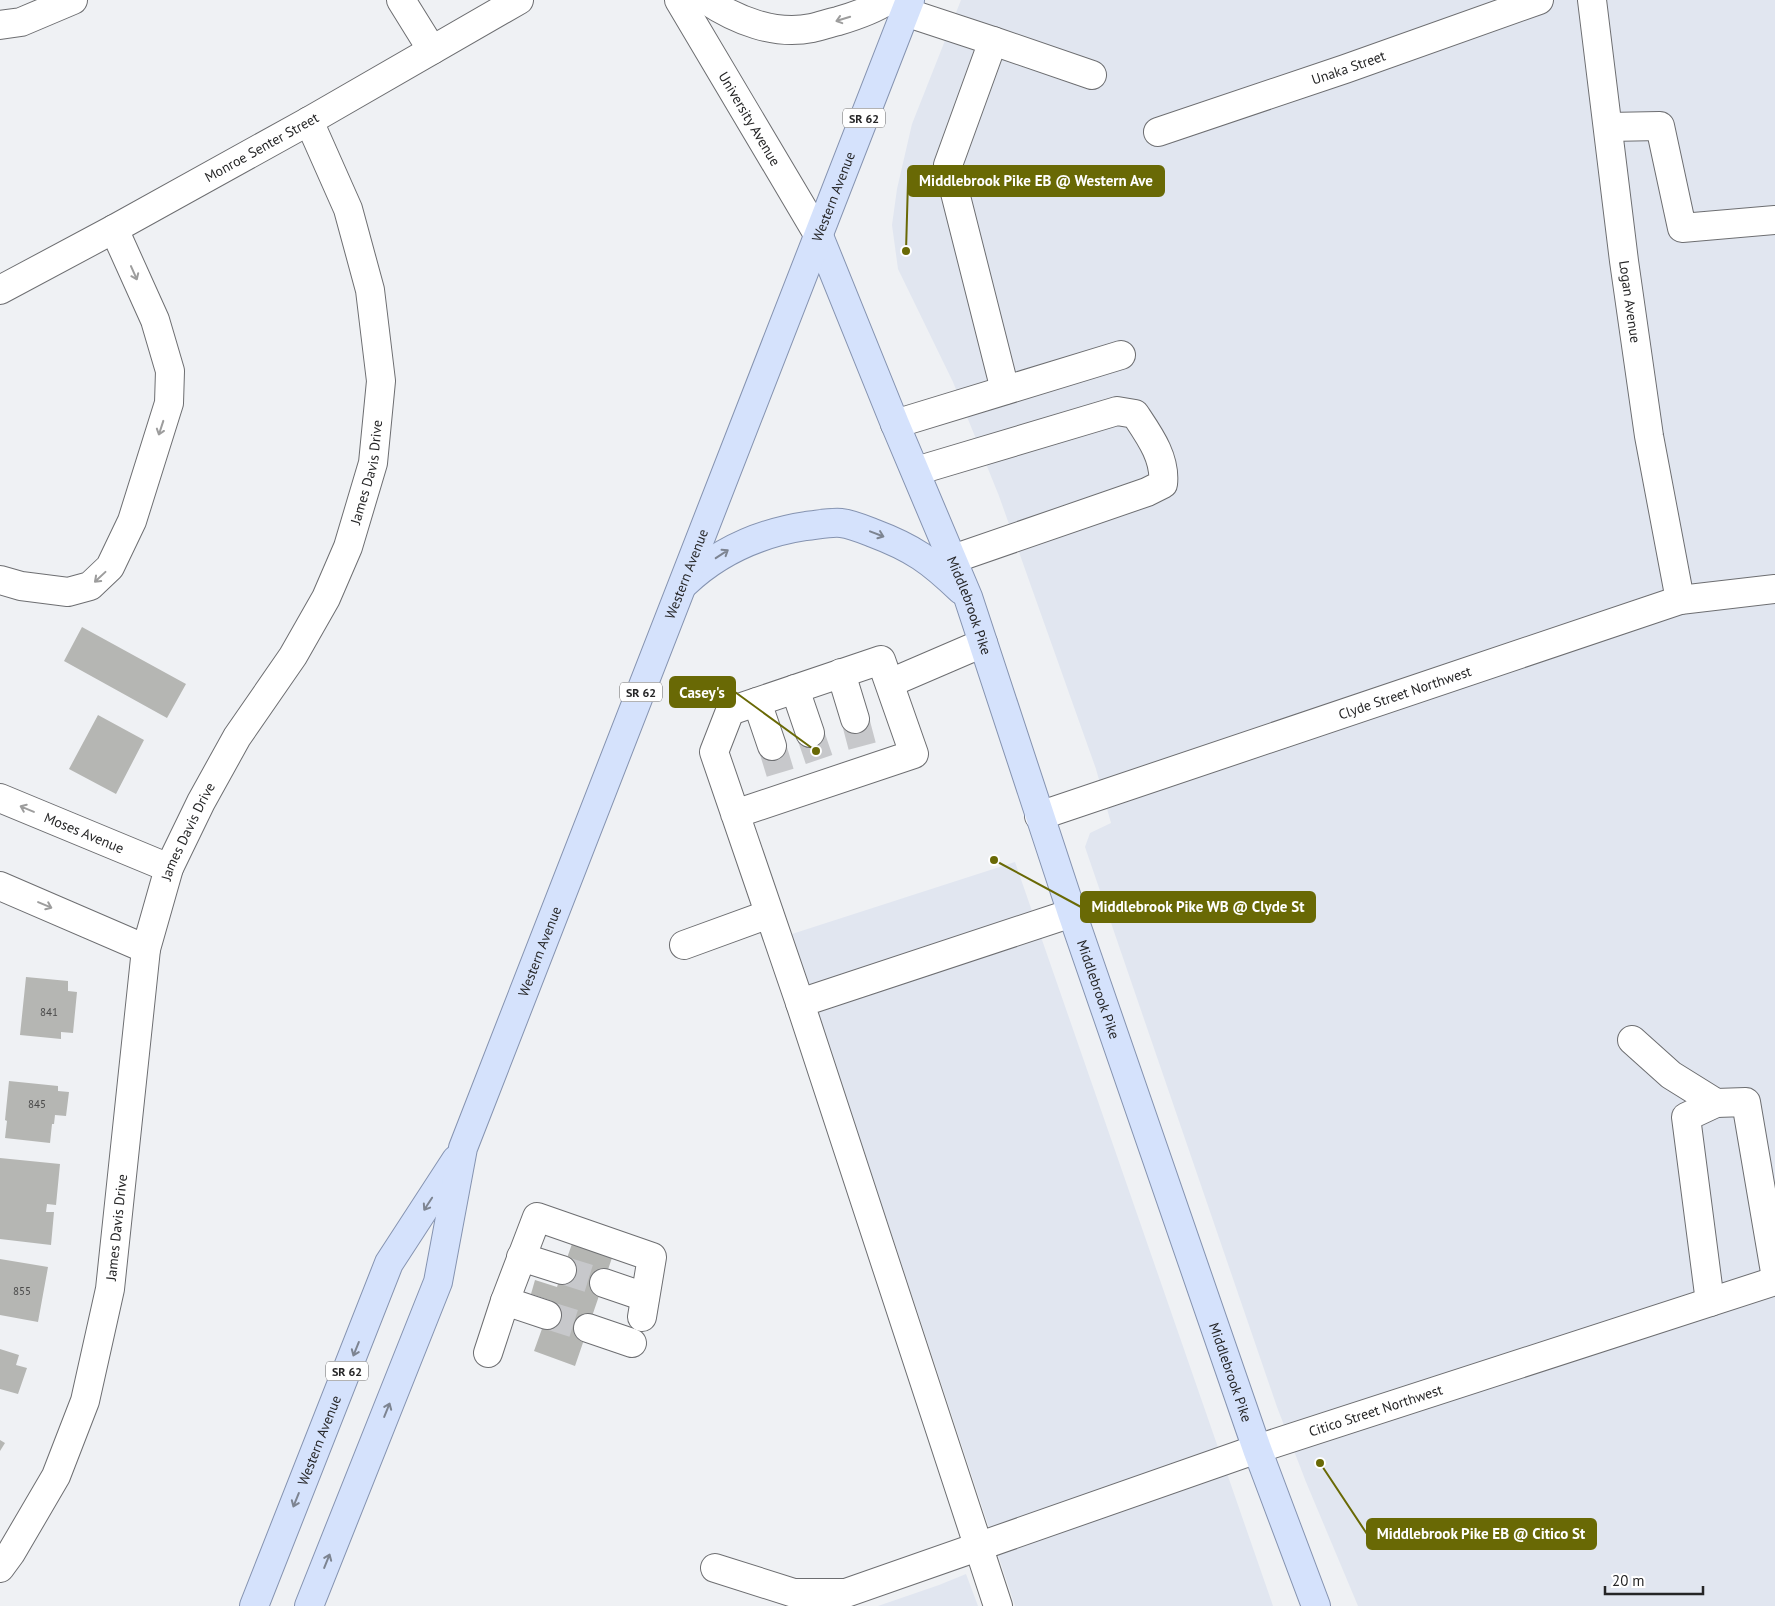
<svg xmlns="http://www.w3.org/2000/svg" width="1775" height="1606" viewBox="0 0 1775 1606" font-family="'PT Sans',sans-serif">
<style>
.built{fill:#e1e6f0}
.building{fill:#b5b6b3}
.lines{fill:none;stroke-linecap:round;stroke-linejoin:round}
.minor-tunnel{stroke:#c7c8cb;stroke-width:28;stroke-dasharray:28 14;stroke-linecap:butt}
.minor-casing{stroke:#6d6e71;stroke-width:30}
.major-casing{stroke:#8593b0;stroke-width:30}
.minor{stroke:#fff;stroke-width:28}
.major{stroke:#d5e2fc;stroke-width:28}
.oneway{stroke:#9d9d9d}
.oneway2{stroke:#7d8491}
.labels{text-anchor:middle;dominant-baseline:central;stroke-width:4;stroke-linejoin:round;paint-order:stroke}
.number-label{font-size:11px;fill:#494949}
.shield{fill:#fff;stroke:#666667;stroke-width:1}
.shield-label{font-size:12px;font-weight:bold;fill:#252526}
.street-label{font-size:14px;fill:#252526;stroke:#fff}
.leader{fill:none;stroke:#696905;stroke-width:2}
.callout-dot{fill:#696905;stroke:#fff;stroke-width:2}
.callout{fill:#696905;stroke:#696905;stroke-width:2}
.callout-label{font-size:15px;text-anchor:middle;font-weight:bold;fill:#fff}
</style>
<rect width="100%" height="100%" fill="#eff1f4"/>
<path class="built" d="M961,0H1775V1606H1358L1306,1482L1277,1407L1085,847L1090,833L1111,823L1096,769L999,496L953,382L898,269L892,225L897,189L912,124Z
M1015,862L1273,1606H1015L792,934Z
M966,1574L978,1606H878L939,1585Z"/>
<path class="building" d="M82,627L186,684L167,718L64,661Z
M98,715L144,740L116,794L69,769Z
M26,977L68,981V991L77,992L73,1033L61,1032V1039L20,1035Z
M9,1081L58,1086V1091L69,1092L66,1116L55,1115L54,1124H52L50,1143L5,1138L7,1121L5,1120Z
M0,1158L60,1164L56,1205L47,1204L46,1212H54L51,1245L0,1239Z
M574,1238L614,1252L575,1366L534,1351L552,1301L531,1294L535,1280L557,1287Z
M0,1259L48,1267L38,1322L0,1315Z
M0,1349L19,1355L16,1365L27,1368L18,1394L0,1389Z
M0,1440L5,1443L0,1451Z"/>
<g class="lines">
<path class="minor-tunnel" d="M855,719L864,753
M810,733L822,768
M772,746L783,782
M562,1270L604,1283
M547,1315L588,1328"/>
<g class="minor-casing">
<g id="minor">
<path d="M401,0L432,50"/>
<path id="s1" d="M679,0L819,236"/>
<path d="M706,0C736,20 775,36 812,28C821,26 829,23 838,21C855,16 873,10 888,0"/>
<path id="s2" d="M1592,0L1624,261L1649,436L1680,600"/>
<path d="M905,12L993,41L948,165L1005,390"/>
<path d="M0,25L21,22L73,0"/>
<path d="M993,41L1092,75"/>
<path d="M1608,127L1660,126L1682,228L1775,220"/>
<path id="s3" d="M1158,132L1345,69L1539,0"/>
<path id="s4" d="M0,290L114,229L309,121L519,0"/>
<path d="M895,424L1121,355"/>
<path d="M916,471L1117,411L1135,414C1149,435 1166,458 1163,484L1147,492L953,559"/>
<path d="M0,580L21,586L68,592L90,586L110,567L132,521L169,403L170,371L155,320L114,229"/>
<path d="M841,673L855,719"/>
<path d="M890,683L983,643"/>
<path d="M795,689L810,733"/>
<path d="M757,702L772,746"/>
<path id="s5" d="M0,798L169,868"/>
<path d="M735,814L914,754L881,660L730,711L714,752L800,1003"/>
<path id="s6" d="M1039,816L1680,600L1775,589"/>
<path d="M0,886L146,949"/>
<path d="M684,945L769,914"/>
<path d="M1632,1040L1671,1075L1716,1103"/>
<path d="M521,1257L562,1270"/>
<path d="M604,1283L645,1297"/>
<path d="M505,1301L547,1315"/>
<path d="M1710,1302L1686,1117L1716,1103L1746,1102L1775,1272"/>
<path d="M588,1328L632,1343"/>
<path d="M488,1353L505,1301L537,1217L652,1257L642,1317"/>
<path id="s7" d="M0,1568L11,1553L56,1476L85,1401L110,1289L146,949L169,868L201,802L237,737L293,656L326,598L348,547L373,463L381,381L370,290L348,209L309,121"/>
<path id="s8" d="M715,1568L794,1593H846L1257,1449L1775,1281"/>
<path d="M998,1606L800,1003L1072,913"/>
</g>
</g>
<g class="major-casing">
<g id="major">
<path id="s9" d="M819,236L895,424L968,597L1072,913L1257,1449L1316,1606"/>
<path d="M685,583C719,551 760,533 806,526C817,525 830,522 841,523C851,524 863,529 873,533C913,548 931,561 961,590"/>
<path id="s10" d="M254,1606L389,1263L456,1160"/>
<path id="s11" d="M309,1606L438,1282L463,1148L910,0"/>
</g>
</g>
<use href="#minor" class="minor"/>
<use href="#major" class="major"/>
</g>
<defs><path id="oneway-shaft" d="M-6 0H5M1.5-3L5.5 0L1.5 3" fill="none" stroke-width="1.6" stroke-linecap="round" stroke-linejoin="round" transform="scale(1.25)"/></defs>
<g class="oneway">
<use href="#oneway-shaft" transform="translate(843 19) rotate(163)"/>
<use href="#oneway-shaft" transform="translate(134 273) rotate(66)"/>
<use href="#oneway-shaft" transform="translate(161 428) rotate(108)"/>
<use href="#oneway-shaft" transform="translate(100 577) rotate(137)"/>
<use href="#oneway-shaft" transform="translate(27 809) rotate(-157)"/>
<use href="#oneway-shaft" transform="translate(45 905) rotate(23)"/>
</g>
<g class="oneway2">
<use href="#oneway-shaft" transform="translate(877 534) rotate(21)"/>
<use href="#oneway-shaft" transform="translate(722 554) rotate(-33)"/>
<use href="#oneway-shaft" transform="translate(428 1204) rotate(123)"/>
<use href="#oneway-shaft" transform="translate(356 1349) rotate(112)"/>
<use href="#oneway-shaft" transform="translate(387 1410) rotate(-68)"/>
<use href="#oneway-shaft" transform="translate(296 1500) rotate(112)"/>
<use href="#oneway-shaft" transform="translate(327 1561) rotate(-68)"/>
</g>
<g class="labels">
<g class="number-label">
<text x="49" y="1012">841</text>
<text x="37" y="1104">845</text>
<text x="22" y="1291">855</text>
</g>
<g class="shield">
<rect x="843" y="108.5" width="42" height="19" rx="4"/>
<rect x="620" y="682.5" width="42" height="19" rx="4"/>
<rect x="326" y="1361.5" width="42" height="19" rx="4"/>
</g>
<g class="shield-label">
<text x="864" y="118">SR 62</text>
<text x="641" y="692">SR 62</text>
<text x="347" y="1371">SR 62</text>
</g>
<g class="street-label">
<text stroke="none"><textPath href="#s3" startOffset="201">Unaka Street</textPath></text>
<text stroke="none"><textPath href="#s1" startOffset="138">University Avenue</textPath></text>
<text stroke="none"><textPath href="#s4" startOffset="298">Monroe Senter Street</textPath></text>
<text stroke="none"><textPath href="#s11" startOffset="1506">Western Avenue</textPath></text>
<text stroke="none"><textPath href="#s2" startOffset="304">Logan Avenue</textPath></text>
<text stroke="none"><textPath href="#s7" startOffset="1175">James Davis Drive</textPath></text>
<text stroke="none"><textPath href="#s11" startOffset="1101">Western Avenue</textPath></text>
<text stroke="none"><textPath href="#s9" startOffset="399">Middlebrook Pike</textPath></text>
<text stroke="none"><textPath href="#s6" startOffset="386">Clyde Street Northwest</textPath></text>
<text stroke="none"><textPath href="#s5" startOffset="91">Moses Avenue</textPath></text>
<text stroke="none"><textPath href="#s7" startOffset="770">James Davis Drive</textPath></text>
<text stroke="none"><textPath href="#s11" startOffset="696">Western Avenue</textPath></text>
<text stroke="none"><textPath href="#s9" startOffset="804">Middlebrook Pike</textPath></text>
<text stroke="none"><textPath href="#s7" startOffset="365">James Davis Drive</textPath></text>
<text stroke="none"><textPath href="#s9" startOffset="1209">Middlebrook Pike</textPath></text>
<text stroke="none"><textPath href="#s8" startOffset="695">Citico Street Northwest</textPath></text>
<text stroke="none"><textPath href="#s10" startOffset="178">Western Avenue</textPath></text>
</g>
</g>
<path class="leader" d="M906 251L908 181M816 751L735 692M994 860L1081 907M1320 1463L1367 1534"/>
<g class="callout-dot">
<circle cx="906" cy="251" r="5"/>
<circle cx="816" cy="751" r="5"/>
<circle cx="994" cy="860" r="5"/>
<circle cx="1320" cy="1463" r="5"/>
</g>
<g class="callout">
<rect x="908" y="166" width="256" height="30" rx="5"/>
<rect x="670" y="677" width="65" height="30" rx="5"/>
<rect x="1081" y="892" width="234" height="30" rx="5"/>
<rect x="1367" y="1519" width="229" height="30" rx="5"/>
</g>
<g class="callout-label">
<text x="1036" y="186">Middlebrook Pike EB @ Western Ave</text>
<text x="702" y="698">Casey's</text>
<text x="1198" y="912">Middlebrook Pike WB @ Clyde St</text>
<text x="1481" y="1539">Middlebrook Pike EB @ Citico St</text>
</g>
<path d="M1605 1586v8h98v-8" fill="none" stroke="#252526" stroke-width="2.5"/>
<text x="1612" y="1586" font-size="15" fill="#252526" stroke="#ffffff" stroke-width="4" paint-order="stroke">20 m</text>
</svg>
